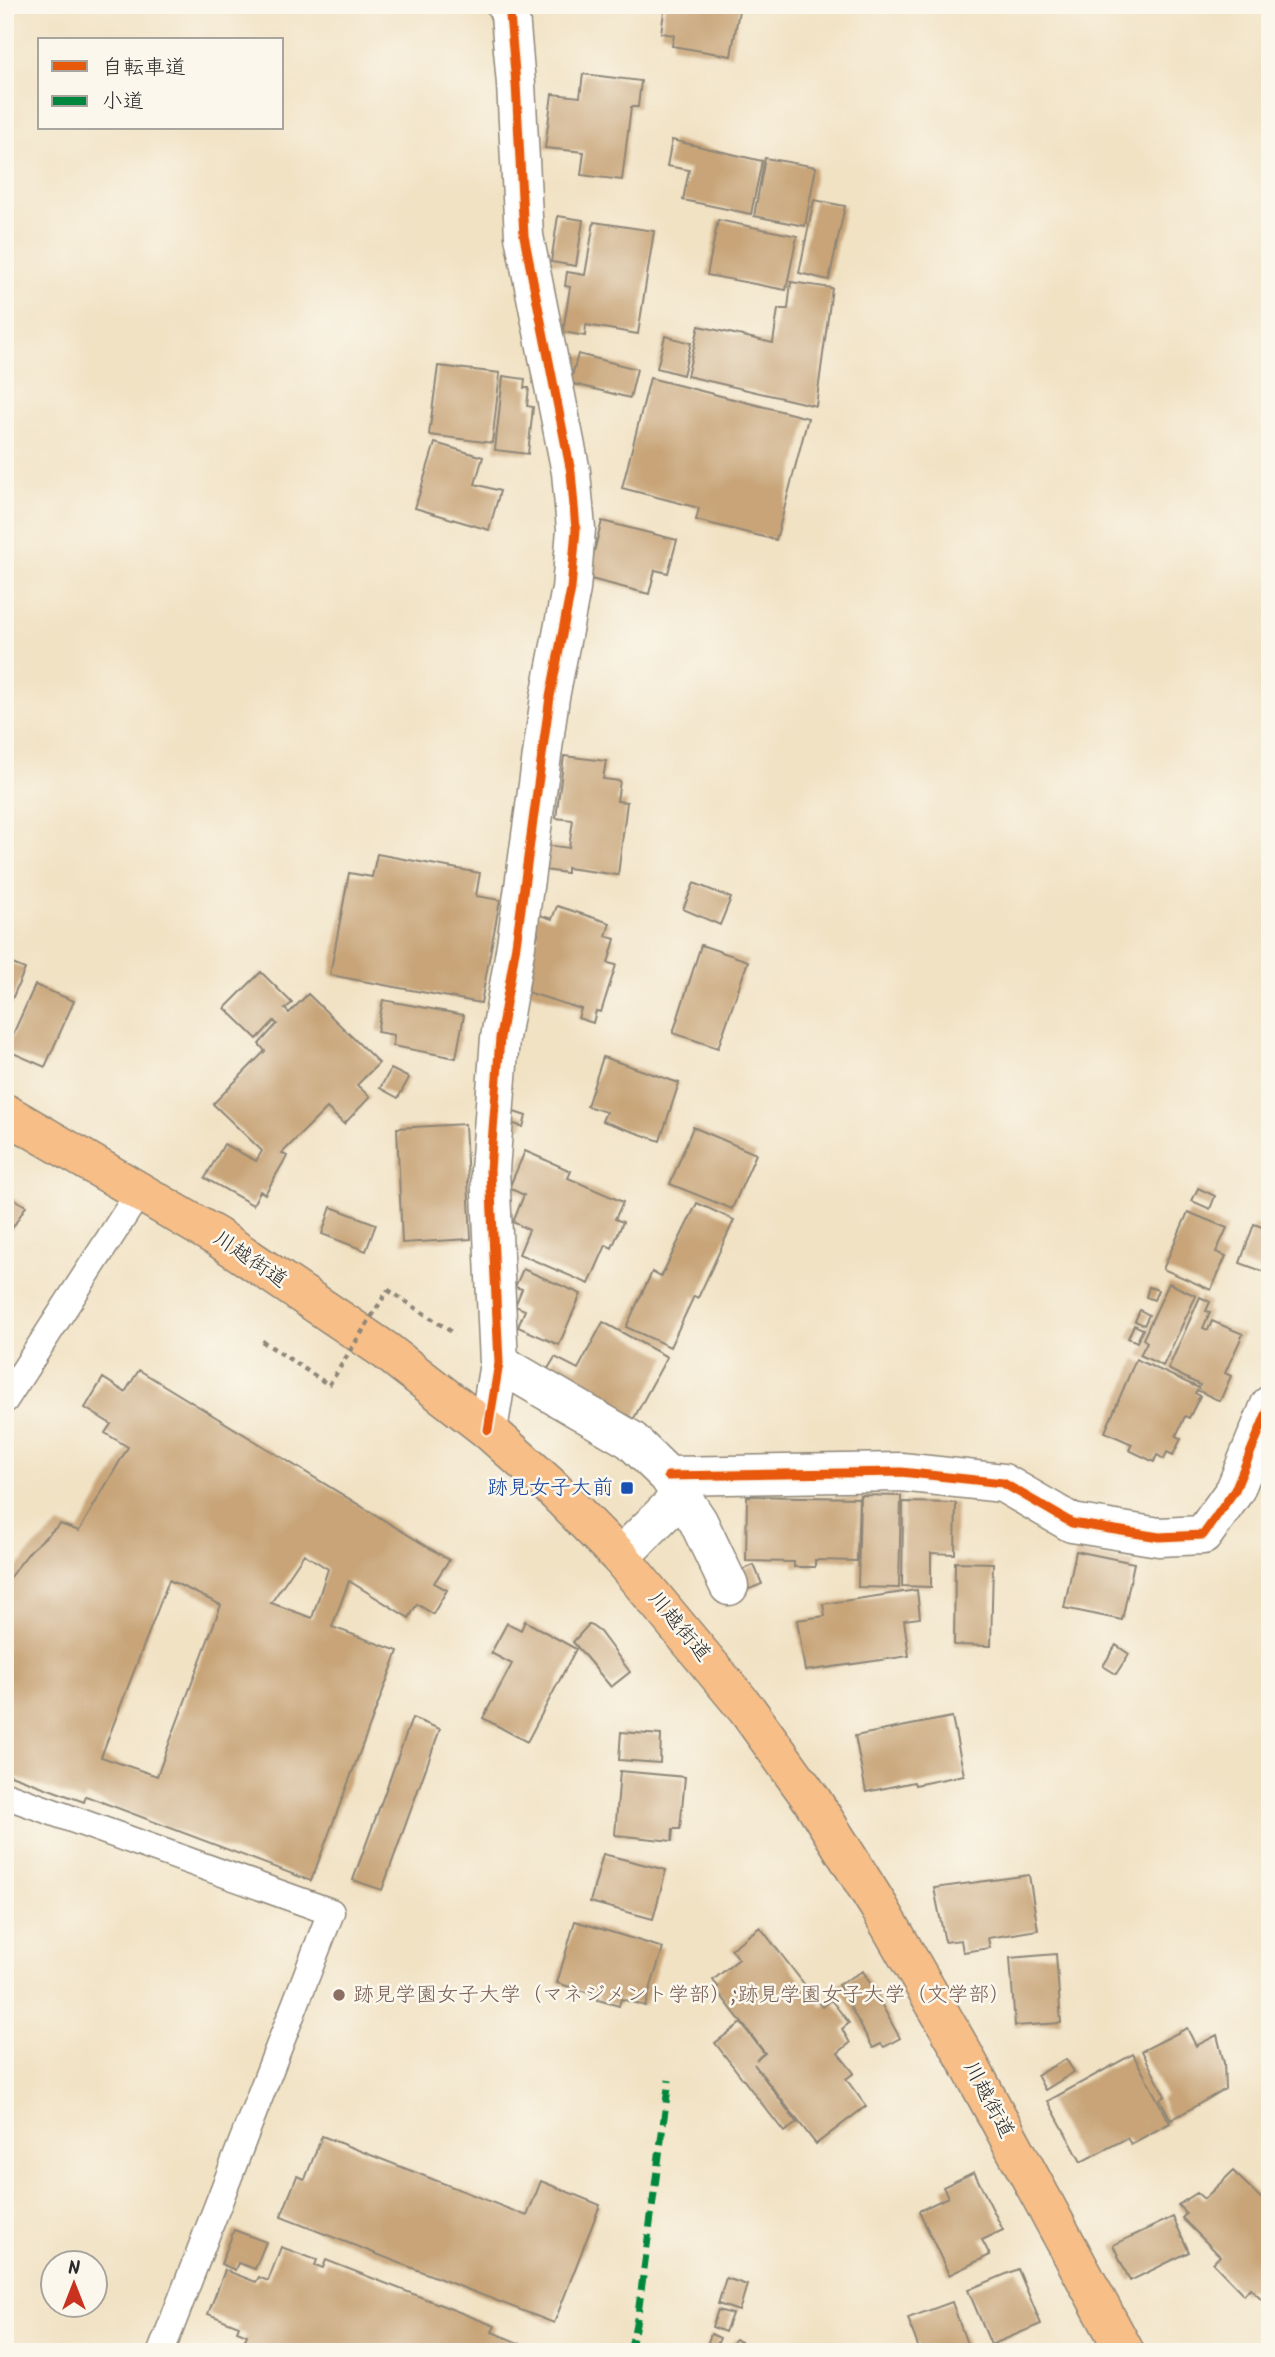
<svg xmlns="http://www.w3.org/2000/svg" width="1275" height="2357" viewBox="0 0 1275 2357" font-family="Kalam,'Klee One',sans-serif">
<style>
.building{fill:#c8a478;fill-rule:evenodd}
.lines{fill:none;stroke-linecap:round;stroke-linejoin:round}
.service-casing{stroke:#8e8678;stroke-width:29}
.minor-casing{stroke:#8e8678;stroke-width:41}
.trunk-casing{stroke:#8e8678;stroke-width:41}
.path{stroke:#8e8678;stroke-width:4.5;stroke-dasharray:5 5;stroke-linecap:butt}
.service{stroke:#fff;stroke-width:26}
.minor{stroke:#fff;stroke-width:38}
.trunk{stroke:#f7be87;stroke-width:38}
.path-bridge{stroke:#8e8678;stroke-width:4.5;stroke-dasharray:5 5;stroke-linecap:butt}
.quiet{stroke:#00873e;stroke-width:7;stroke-dasharray:14 7;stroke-linecap:butt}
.cycleway-casing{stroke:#fbf7ec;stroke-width:13}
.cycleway{stroke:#e8590c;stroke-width:9}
.transit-dot{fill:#1a4fb4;stroke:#fbf7ec;stroke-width:2.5}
.education-dot{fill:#8d6e63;stroke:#fbf7ec;stroke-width:2.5}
.labels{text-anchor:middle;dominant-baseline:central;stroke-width:5;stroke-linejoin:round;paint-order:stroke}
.street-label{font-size:21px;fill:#2b2b2b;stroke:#fbf7ec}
.transit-label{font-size:21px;fill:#164399;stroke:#fbf7ec;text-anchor:end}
.education-label{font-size:21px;fill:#785e54;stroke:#fbf7ec;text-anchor:start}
</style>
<rect width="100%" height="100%" fill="#fbf7ec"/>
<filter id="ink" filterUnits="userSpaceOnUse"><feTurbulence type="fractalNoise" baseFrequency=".0143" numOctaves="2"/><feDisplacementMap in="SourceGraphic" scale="14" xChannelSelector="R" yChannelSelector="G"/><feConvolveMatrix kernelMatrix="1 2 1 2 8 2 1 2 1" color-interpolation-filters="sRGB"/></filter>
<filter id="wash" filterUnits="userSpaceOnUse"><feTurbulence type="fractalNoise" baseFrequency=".00686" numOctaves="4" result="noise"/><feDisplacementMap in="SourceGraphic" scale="28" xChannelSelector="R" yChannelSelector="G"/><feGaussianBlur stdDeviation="1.57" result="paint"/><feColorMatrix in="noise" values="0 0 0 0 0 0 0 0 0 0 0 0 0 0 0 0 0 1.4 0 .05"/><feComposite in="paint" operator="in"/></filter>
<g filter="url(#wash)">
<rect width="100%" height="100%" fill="#f1e2c4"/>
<g id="blocks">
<path class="building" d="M665,5H740L731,56L672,46L674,35L661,33Z
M583,74L641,81L638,107H631L622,180L581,175L584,152L545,148L552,94L580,97Z
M672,140L762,161L751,214L683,200L689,170L667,166Z
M765,158L816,167L805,226L754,216Z
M814,200L845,206L829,280L799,273Z
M558,216L583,220L576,266L551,262Z
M718,220L797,236L786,290L707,275Z
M594,222L654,231L638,334L586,325L585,336L563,332L570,287L565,286L567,272L585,275Z
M791,282L832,288L816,406L687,376L699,326L773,343L778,309H788Z
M665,336L691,343L683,375L657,368Z
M578,354L637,369L630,398L570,383Z
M438,366L500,373L492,443L429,435Z
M503,376L525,379L524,388H529L527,406L533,407L528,454L495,450Z
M650,378L808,418L776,540L696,520L699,508L622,488Z
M435,443L483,457L475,484L500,491L489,530L415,508Z
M602,521L677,540L668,573L655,570L649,594L587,578Z
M564,756L606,761L603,779L620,781L617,801L627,802L618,875L567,868V873L543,870L546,845L569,848L573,820L556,818Z
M377,854L480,873L476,896L500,900L481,1003L330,975L349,873L372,877Z
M694,883L731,898L720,925L683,909Z
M557,906L610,923L606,936L615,939L608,963L616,965L601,1012L596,1011L593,1023L578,1018L581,1009L524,991V979L538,934L532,931L533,913L552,919Z
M701,945L748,961L718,1048L673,1033Z
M5,961L25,969L9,1006L5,1005Z
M261,972L292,1003L285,1009L289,1013L308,994L379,1063L357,1085L370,1097L344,1124L327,1108L282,1153L287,1156L265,1194L260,1191L253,1205L205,1178L224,1144L256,1161L262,1151L213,1104L265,1051L259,1044L277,1024L274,1021L257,1039L225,1008Z
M35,985L74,1001L45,1067L6,1050Z
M383,1000L464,1015L456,1058L393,1046L394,1035L377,1032Z
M603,1057L679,1083L660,1141L602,1121L606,1112L587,1106Z
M391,1069L409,1078L398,1098L380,1088Z
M508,1110L526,1116L523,1127L505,1121Z
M465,1124L471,1239L402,1243L397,1128Z
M693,1127L756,1154L732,1209L670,1184Z
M525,1151L571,1171L568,1178L623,1202L615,1219L623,1222L612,1248L606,1245L589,1284L519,1254L529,1230L513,1222L524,1195L509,1188Z
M1198,1188L1215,1196L1210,1209L1192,1201Z
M5,1194L26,1206L5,1240Z
M697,1203L734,1220L698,1298L694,1296L670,1347L626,1327L652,1272L661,1277Z
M331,1207L376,1224L366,1251L322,1234Z
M1188,1212L1227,1228L1216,1252L1226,1256L1211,1290L1163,1269Z
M1254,1224L1270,1230V1274L1240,1263Z
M523,1269L581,1294L559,1345L518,1327L525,1310L515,1306L522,1289L515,1287Z
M1169,1283L1196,1296L1163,1366L1140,1355L1147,1342L1143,1339Z
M1149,1287L1158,1290L1154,1300L1146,1297Z
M1200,1297L1210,1302L1206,1311L1210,1312L1203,1328L1208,1330L1212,1321L1243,1334L1225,1373L1231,1376L1220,1401L1197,1390L1195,1393L1200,1396L1189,1418L1185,1416L1176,1436L1181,1439L1173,1455L1167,1452L1164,1459L1157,1455L1154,1462L1129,1450L1132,1444L1105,1432L1136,1359L1199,1388L1200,1385L1168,1369Z
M1140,1310L1149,1315L1144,1325L1135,1321Z
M603,1322L667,1357L633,1420L546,1372L555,1357L578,1369Z
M1134,1325L1143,1329L1137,1342L1128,1338Z
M139,1370L449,1560L434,1583L447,1590L433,1614L417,1604L409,1618L349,1581L332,1627L398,1651L311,1881L86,1796L84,1802L5,1773V1583L31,1550L60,1524L79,1531L128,1447L105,1433L111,1424L85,1408L103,1378L125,1392ZM304,1554L328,1569L312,1618L271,1603ZM169,1580L221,1605L157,1776L101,1757Z
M860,1495L901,1496L899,1588L858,1587Z
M747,1496L859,1498L857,1561L815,1560V1567H794V1562L746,1561Z
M903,1502L956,1503L955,1554L931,1553V1587L902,1586Z
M1076,1551L1134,1563L1122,1620L1064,1608Z
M955,1562L993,1563L991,1646L954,1645Z
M754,1565L762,1584L747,1590L739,1571Z
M917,1590L920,1618L904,1620L909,1656L805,1671L797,1620L825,1616L823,1604Z
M525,1621L576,1649L527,1742L483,1718L512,1664L491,1653L507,1623L521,1630Z
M589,1624L600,1632L630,1672L611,1687L573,1642Z
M1116,1645L1129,1654L1116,1674L1103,1666Z
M952,1717L964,1775L915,1785L914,1782L866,1792L855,1736Z
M412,1718L440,1729L382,1890L353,1880Z
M621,1732L661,1735L660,1763L619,1760Z
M620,1771L685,1777L680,1829H673L672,1841L615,1835Z
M603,1854L666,1870L653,1919L590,1902Z
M1029,1875L1038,1930L988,1938L990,1948L963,1952L961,1940L945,1942L934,1888Z
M575,1921L663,1948L645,2006L621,1999L619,2006L598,2000L599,1996L557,1983Z
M760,1927L822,2007L831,2000L849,2023L842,2029L850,2043L838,2053L854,2073L846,2079L866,2106L816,2144L754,2064L797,2123L784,2132L715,2043L741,2023L764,2053L756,2060L765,2053L716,1989L718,1987L713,1980L739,1959L731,1949Z
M1056,1954L1061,2023L1015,2026L1010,1958Z
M863,1971L900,2038L884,2047L881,2044L873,2048L838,1985Z
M1187,2028L1196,2046L1217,2035L1224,2063L1225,2089L1171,2120L1160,2099L1165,2096L1142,2051Z
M1133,2054L1170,2123L1131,2144L1127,2138L1081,2162L1048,2101Z
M1066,2059L1074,2072L1045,2090L1037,2075Z
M322,2136L527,2216L541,2181L600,2205L554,2323L281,2217L297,2176L305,2179Z
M1233,2171L1270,2207V2293L1263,2300L1250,2288L1244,2295L1213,2263L1220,2256L1182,2218L1186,2214L1178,2205L1197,2193L1204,2199Z
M974,2172L1003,2230L982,2240L990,2255L949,2275L919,2211L948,2197L943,2187Z
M1173,2217L1189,2252L1130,2281L1113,2245Z
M234,2230L266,2242L255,2269L238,2263L235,2270L221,2264Z
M281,2247L317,2260L315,2265L323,2268L326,2260L495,2326L492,2332L533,2349L532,2352H240L247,2335L237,2331L239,2326L208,2314L225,2270L256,2282L259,2277L268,2281Z
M1018,2269L1041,2324L991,2345L968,2290Z
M726,2278L747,2285L739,2311L718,2304Z
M952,2302L968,2347L954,2352H920L908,2318Z
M718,2310L732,2314L725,2332L712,2327Z
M711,2334L720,2338L714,2352L705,2350Z
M735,2339L763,2352H729Z"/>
</g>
</g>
<g filter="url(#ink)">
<use href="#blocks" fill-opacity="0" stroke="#8e8678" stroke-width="2"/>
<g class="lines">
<g class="service-casing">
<path id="service" d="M5,1400L140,1191
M5,1795L331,1912L161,2352"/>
</g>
<g class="minor-casing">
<path id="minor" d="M499,1363L631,1440L668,1476L698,1521L729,1586
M488,1430L499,1363L490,1170L500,1038L516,945L550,697L571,589L576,529L571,472L524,236L516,84L510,15L506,5
M668,1476L901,1472L1003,1483L1072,1523L1159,1537L1203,1535L1235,1490L1270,1405
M620,1557L681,1496"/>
</g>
<g class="trunk-casing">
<path id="trunk" d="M5,1113L217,1237L386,1351L488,1430L548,1484L620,1557L748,1711L812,1800L879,1907L959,2046L1125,2352"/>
</g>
<path class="path" d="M388,1290L455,1334
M262,1341L329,1385"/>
<use href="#service" class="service"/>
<use href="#minor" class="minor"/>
<use href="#trunk" class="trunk"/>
<path class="path-bridge" d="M329,1385L388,1290"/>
<path class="quiet" d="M630,2352L638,2314L669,2080"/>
<g class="cycleway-casing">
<path id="cycleway" d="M488,1430L499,1363L490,1170L500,1038L516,945L550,697L571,589L576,529L571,472L524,236L516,84L510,15L506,5
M668,1476L901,1472L1003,1483L1072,1523L1159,1537L1203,1535L1235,1490L1270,1405"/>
</g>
<use href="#cycleway" class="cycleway"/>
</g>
</g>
<rect class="transit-dot" x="620" y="1481" width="14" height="14" rx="3.5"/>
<circle class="education-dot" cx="339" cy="1995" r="7"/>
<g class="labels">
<g class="street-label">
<text transform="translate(250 1260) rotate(34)">川越街道</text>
<text transform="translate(679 1627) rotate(50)">川越街道</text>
<text transform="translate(988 2100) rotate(62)">川越街道</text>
</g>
<g class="transit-label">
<text x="613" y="1488">跡見女子大前</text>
</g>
<g class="education-label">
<text x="353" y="1995">跡見学園女子大学（マネジメント学部）;跡見学園女子大学（文学部）</text>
</g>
</g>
<rect width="1275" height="2357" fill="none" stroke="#fbf7ec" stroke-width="28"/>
<rect x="38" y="38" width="245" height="91" fill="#fbf7ec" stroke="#a8a59f" stroke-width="2"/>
<rect x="52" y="61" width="35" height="10" fill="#e8590c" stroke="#a8a59f" stroke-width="2"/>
<text x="102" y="74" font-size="21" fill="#2b2b2b">自転車道</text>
<rect x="52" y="96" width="35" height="10" fill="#00873e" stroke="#a8a59f" stroke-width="2"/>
<text x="102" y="108" font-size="21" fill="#2b2b2b">小道</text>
<g transform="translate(74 2284)"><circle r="33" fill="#fbf7ec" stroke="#a8a59f" stroke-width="2"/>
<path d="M0-5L12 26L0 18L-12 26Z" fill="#c8321e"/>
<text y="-10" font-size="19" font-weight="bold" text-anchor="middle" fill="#2b2b2b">N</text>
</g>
</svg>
